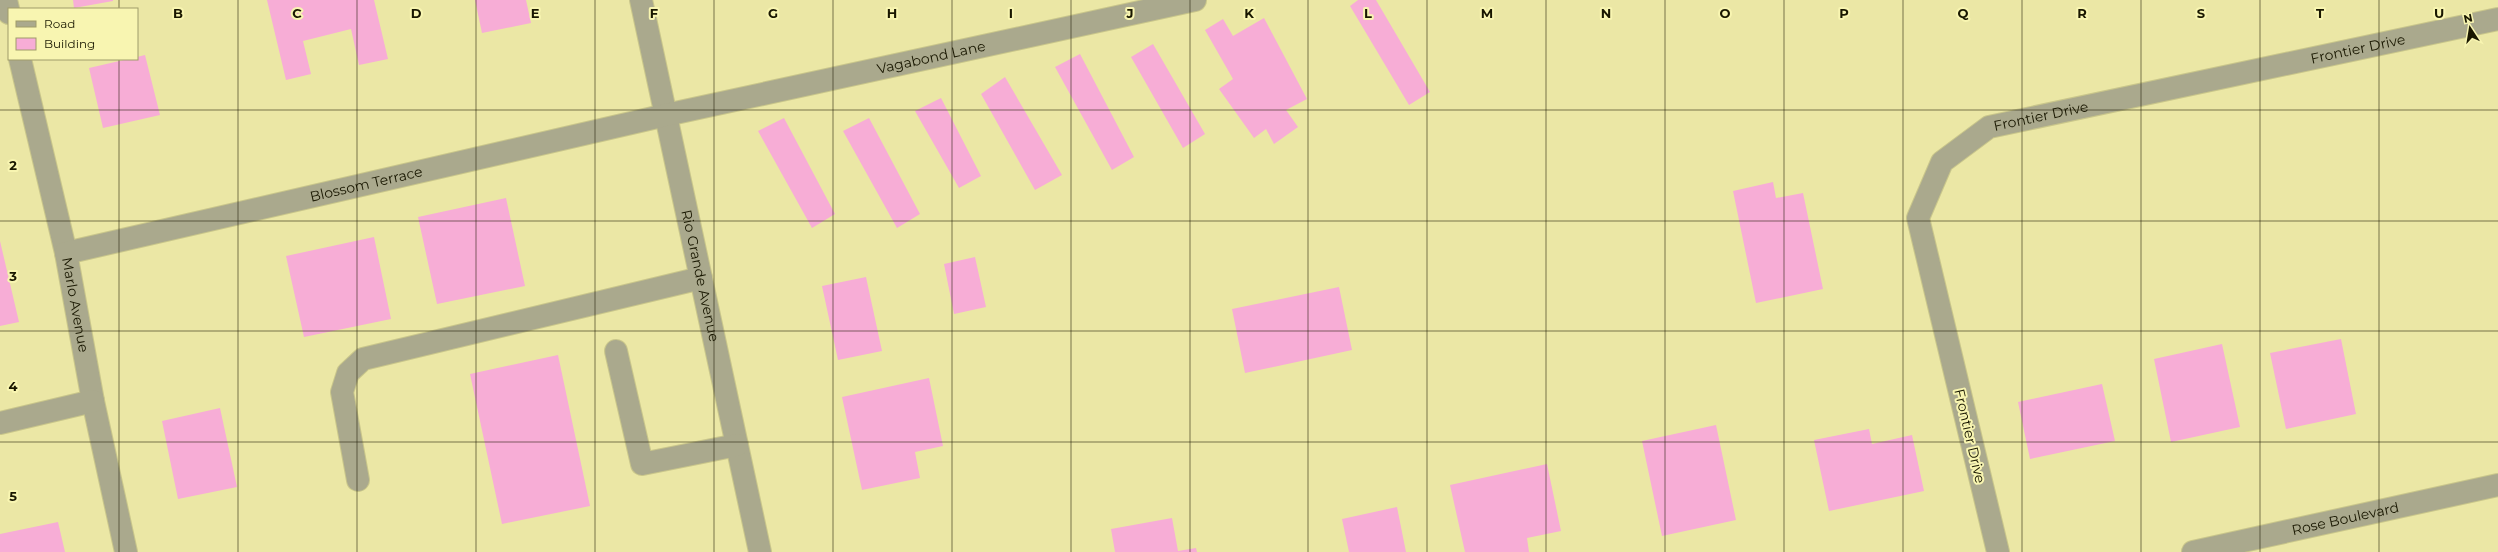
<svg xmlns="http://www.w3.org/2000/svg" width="2498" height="552" viewBox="0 0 2498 552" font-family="Montserrat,sans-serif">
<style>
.building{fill:#f7add6}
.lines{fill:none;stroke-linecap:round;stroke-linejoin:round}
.minor-casing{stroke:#c9c68b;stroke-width:24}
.minor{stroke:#aaa98d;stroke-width:22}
.grid{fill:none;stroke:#191700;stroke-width:1;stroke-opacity:0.55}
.labels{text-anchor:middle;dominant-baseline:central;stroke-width:4;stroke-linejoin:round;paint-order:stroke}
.street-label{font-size:14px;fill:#191700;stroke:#f8f5b1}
.grid-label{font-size:13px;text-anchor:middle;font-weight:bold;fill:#191700;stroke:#f8f5b1;stroke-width:4;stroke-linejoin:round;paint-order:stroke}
</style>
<rect width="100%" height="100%" fill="#ebe7a5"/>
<path class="building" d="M73,0H113V1L74,8Z
M267,0H374L388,59L359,65L351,29L303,41L311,74L286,80Z
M475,0H526L531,23L482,33Z
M1358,0H1376L1430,92L1409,105L1350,6Z
M1264,18L1307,99L1286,110L1298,127L1274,144L1266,129L1254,138L1219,89L1233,79L1205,30L1223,19L1233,36Z
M1153,44L1205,134L1183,148L1131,57Z
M1080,54L1134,157L1112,170L1055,67Z
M145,55L160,115L103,128L89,68L128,59H137V57Z
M1005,77L1062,175L1035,190L981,94Z
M941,98L981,176L959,188L915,111Z
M784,118L835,214L812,228L758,131Z
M869,118L920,214L897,228L843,131Z
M1773,182L1776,198L1803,193L1823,289L1756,303L1733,191Z
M506,198L525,286L437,304L418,217Z
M374,237L391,319L304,337L286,256Z
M0,241L19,322L0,326Z
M975,257L986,307L954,314L944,264Z
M866,277L882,351L838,360L822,286Z
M1339,287L1352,350L1245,373L1232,309Z
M2341,339L2356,414L2286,429L2270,353Z
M2222,344L2240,427L2171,442L2154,359Z
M558,355L590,506L502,524L470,374Z
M929,378L943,446L915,452L920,478L862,490L842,397Z
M2102,384L2115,441L2030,459L2018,402Z
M220,408L237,487L178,499L162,421Z
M1716,425L1736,520L1662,536L1642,441Z
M1869,429L1872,444L1912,435L1924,491L1829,511L1814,440Z
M1547,464L1561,531L1527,538L1529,552H1465L1450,485Z
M1397,507L1406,552H1349L1342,519Z
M1172,518L1178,551L1196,548L1197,552H1115L1111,529Z
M58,522L65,552H0V534Z"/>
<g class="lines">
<g class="minor-casing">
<g id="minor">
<path d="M6,0L9,13"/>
<path id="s1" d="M641,0L760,552"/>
<path id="s2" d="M20,59L66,253L93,401L126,552"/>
<path id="s3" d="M66,253L666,115L1195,0"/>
<path d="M616,351L642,464L737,445"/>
<path d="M0,423L93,401"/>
<path d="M358,480L342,392L348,373L363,359L701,278"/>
<path id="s4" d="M1998,552L1918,218L1942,162L1989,127L2498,19"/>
<path id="s5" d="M2193,552L2498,485"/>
</g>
</g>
<use href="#minor" class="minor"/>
</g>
<path class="grid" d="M119,0V9M238,0V552M357,0V552M476,0V552M595,0V552M714,0V552M833,0V552M952,0V552M1071,0V552M1190,0V552M1308,0V552M1427,0V552M1546,0V552M1665,0V552M1784,0V552M1903,0V552M2022,0V552M2141,0V552M2260,0V552M2379,0V552M119,59V552M0,110H2498M0,221H2498M0,331H2498M0,442H2498"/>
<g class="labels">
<g class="street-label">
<text stroke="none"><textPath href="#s4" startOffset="840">Frontier Drive</textPath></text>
<text stroke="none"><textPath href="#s3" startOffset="887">Vagabond Lane</textPath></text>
<text stroke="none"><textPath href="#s4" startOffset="516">Frontier Drive</textPath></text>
<text stroke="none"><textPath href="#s3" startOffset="308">Blossom Terrace</textPath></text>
<text stroke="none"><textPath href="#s1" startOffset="282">Rio Grande Avenue</textPath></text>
<text stroke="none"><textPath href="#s2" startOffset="252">Marlo Avenue</textPath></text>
<text transform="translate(1970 436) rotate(77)">Frontier Drive</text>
<text stroke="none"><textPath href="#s5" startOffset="156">Rose Boulevard</textPath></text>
</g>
</g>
<g class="grid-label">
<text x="178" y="18">B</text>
<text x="297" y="18">C</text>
<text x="416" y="18">D</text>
<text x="535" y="18">E</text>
<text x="654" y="18">F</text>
<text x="773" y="18">G</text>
<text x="892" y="18">H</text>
<text x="1011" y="18">I</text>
<text x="1130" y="18">J</text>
<text x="1249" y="18">K</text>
<text x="1368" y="18">L</text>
<text x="1487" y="18">M</text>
<text x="1606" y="18">N</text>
<text x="1725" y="18">O</text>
<text x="1844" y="18">P</text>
<text x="1963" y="18">Q</text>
<text x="2082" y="18">R</text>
<text x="2201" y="18">S</text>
<text x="2320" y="18">T</text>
<text x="2439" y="18">U</text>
<text x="13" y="170">2</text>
<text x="13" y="281">3</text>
<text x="13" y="391">4</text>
<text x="13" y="501">5</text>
</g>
<rect x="8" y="8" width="130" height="52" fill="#f8f5b1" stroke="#9f9c6a"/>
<rect x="16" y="21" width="20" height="6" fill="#aaa98d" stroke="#9f9c6a"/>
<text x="44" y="28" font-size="12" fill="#191700">Road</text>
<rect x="16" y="38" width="20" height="12" fill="#f7add6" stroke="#9f9c6a"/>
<text x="44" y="48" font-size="12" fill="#191700">Building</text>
<g transform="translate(2470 28) rotate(348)" stroke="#f8f5b1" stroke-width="3" paint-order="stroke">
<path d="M0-3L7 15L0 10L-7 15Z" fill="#191700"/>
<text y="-6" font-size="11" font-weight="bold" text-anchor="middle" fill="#191700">N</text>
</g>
</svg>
